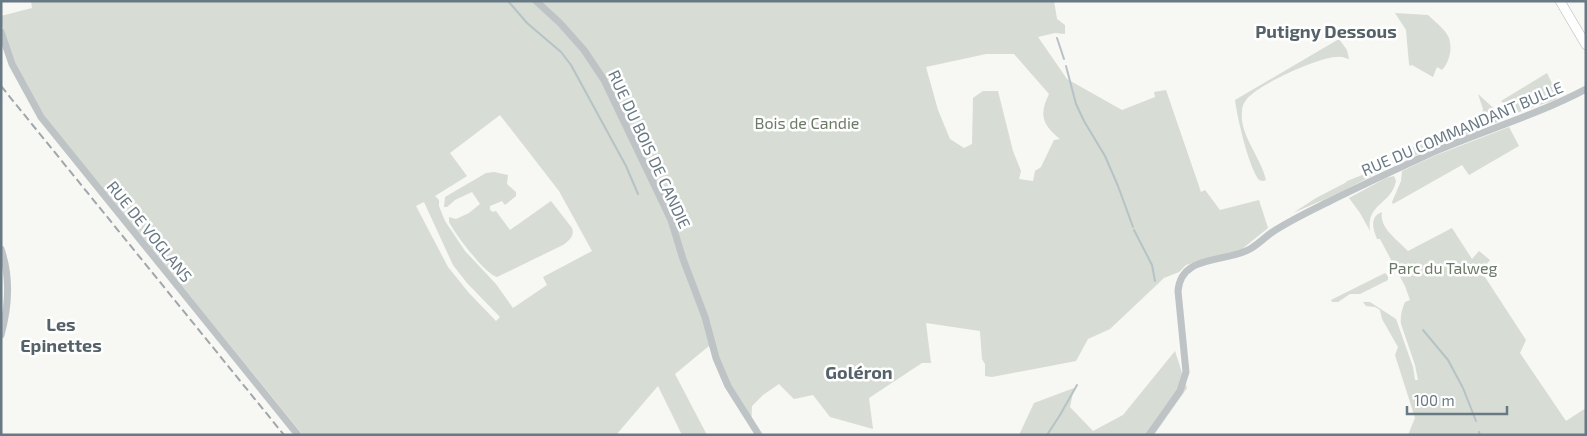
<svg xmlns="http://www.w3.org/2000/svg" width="1587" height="436" viewBox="0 0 1587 436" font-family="'Exo 2',sans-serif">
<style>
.green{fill:#d7dcd4;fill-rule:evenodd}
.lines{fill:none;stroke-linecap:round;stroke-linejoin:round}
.stream{stroke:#b6c3c6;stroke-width:2}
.major-casing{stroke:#b2b7bb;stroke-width:10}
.minor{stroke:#bec3c6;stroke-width:7}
.major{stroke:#fff;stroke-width:9}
.rail{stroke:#a0a7ac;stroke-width:2;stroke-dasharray:8 4;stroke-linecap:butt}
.labels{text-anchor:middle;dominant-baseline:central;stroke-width:5;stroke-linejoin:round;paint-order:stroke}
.park-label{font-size:16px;fill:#6c7b66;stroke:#fff}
.street-label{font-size:16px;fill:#687984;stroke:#fff}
.neighbourhood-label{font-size:18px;font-weight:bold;fill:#556269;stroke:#fff}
</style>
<rect width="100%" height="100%" fill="#f7f7f4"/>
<path class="green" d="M31,1H1054L1057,19L1065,25V34L1055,33L1038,37L1067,79L1122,110L1155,97L1154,92L1166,90L1201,192L1205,190L1220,210L1259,200L1268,228L1242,249L1186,265L1179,272L1164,278L1110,329L1088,339L1076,361L992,377L985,376V364L982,359L980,331L926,323L931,363H922L869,398L873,429L830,417L813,395L794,399L779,384L763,395L752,406L751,428L727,389L709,346L675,374L707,435H682L658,386L616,435H303L38,109L8,49L1,21V16L32,8ZM986,54H1014L1049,94C1039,114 1042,125 1060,139L1054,140L1041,167L1035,171L1033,181L1019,179L1021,171L1013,151L998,91H983L973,98L972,144L964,148L950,139L938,110L926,67ZM500,115L559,191L592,251L543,277L547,285L513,308L496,284L465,251L445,221L439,206V200L435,196L467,176L450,153ZM424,202L453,265L467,283L500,317L496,321L469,293L448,267L416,206Z
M1395,13L1428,15C1434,21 1444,28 1448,36C1453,46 1450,62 1442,70L1437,67L1433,77L1412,65L1410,66L1409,64L1406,30Z
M1339,39L1347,50L1349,59C1348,59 1343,57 1342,57C1324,54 1265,82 1251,95C1246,99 1242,105 1242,111C1239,135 1261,157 1266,180L1263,181L1259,180C1249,168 1237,117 1235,100Z
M1547,73L1557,94V98L1555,100L1516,113L1501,101Z
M1478,94L1500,114L1502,117L1500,121L1404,160H1401L1399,154L1429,139L1439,138L1482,113L1483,109Z
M1509,127L1519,146L1469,175L1462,165L1393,204L1392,202L1401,181L1402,171L1434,156Z
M1390,164L1389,167L1339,193L1293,213L1316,198L1345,183L1347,181Z
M494,172L508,175L507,184L516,192V196L505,205L502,201L490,206V210L493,212L496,211L510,230L551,201L572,228C575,236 569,241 563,245L497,277C486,275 455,234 449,222V217L456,219L469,213L480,204L472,192L455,200L447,207H444L445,197L486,173Z
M1394,176L1396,181C1391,205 1366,203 1370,231L1360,213L1349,198L1386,178Z
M1382,212C1379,228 1398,240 1408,251L1452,228L1472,259L1479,251L1490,260L1481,271L1526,340L1520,353L1566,421L1586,408V435H1408L1415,418L1395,355L1398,347L1382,319L1380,310L1375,307L1366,306L1363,302H1370L1396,319L1413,367L1415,380H1418L1415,365L1401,324C1400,316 1402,309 1405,302L1410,300L1405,286L1380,239H1377C1373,229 1369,217 1382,212Z
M1385,273L1388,276V280L1360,294H1350L1338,302H1332L1331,300Z
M1175,351L1187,388L1154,435H1019L1034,403L1074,388L1070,407L1093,431L1123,415Z"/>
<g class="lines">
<path class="stream" d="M508,1L527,23L561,52L571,65L626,166L638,194
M1057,38L1064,59
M1066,66L1076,104L1084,121L1105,156L1118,186L1133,227
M1134,230L1152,265L1155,281
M1423,330L1448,360L1463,388L1476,421
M1479,432L1480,435
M1047,435L1060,415L1077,385"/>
<g class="major-casing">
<path id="major" d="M1560,1L1586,45"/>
</g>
<path class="minor" d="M536,1L560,23L584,50L604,80L671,220L683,259L705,317L716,358L728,386L759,435
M1,32L12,64L41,117L298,435
M1,249C11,278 9,306 1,335
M1149,435L1180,391L1186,372L1178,291C1181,254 1225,263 1250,249C1259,244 1266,236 1274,231C1291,220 1310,211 1328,202C1362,185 1397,169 1431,153C1482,131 1537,115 1586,89"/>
<use href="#major" class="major"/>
<path class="rail" d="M1,86L284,435"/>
</g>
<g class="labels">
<g class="park-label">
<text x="807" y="122">Bois de Candie</text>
<text x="1443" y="267">Parc du Talweg</text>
</g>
<g class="street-label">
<text transform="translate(1462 128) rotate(-23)">RUE DU COMMANDANT BULLE</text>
<text transform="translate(650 149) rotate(65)">RUE DU BOIS DE CANDIE</text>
<text transform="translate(150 231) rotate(51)">RUE DE VOGLANS</text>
</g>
<g class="neighbourhood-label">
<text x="1326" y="31">Putigny Dessous</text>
<text x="61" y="324">Les<tspan x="61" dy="21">Epinettes</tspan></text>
<text x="859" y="372">Goléron</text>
</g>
</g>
<rect width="1587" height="436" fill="none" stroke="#687984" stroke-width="5"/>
<path d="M1407 406v8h100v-8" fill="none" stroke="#687984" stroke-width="2.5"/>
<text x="1414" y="406" font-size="15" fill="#687984" stroke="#ffffff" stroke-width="4" paint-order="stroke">100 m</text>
</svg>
